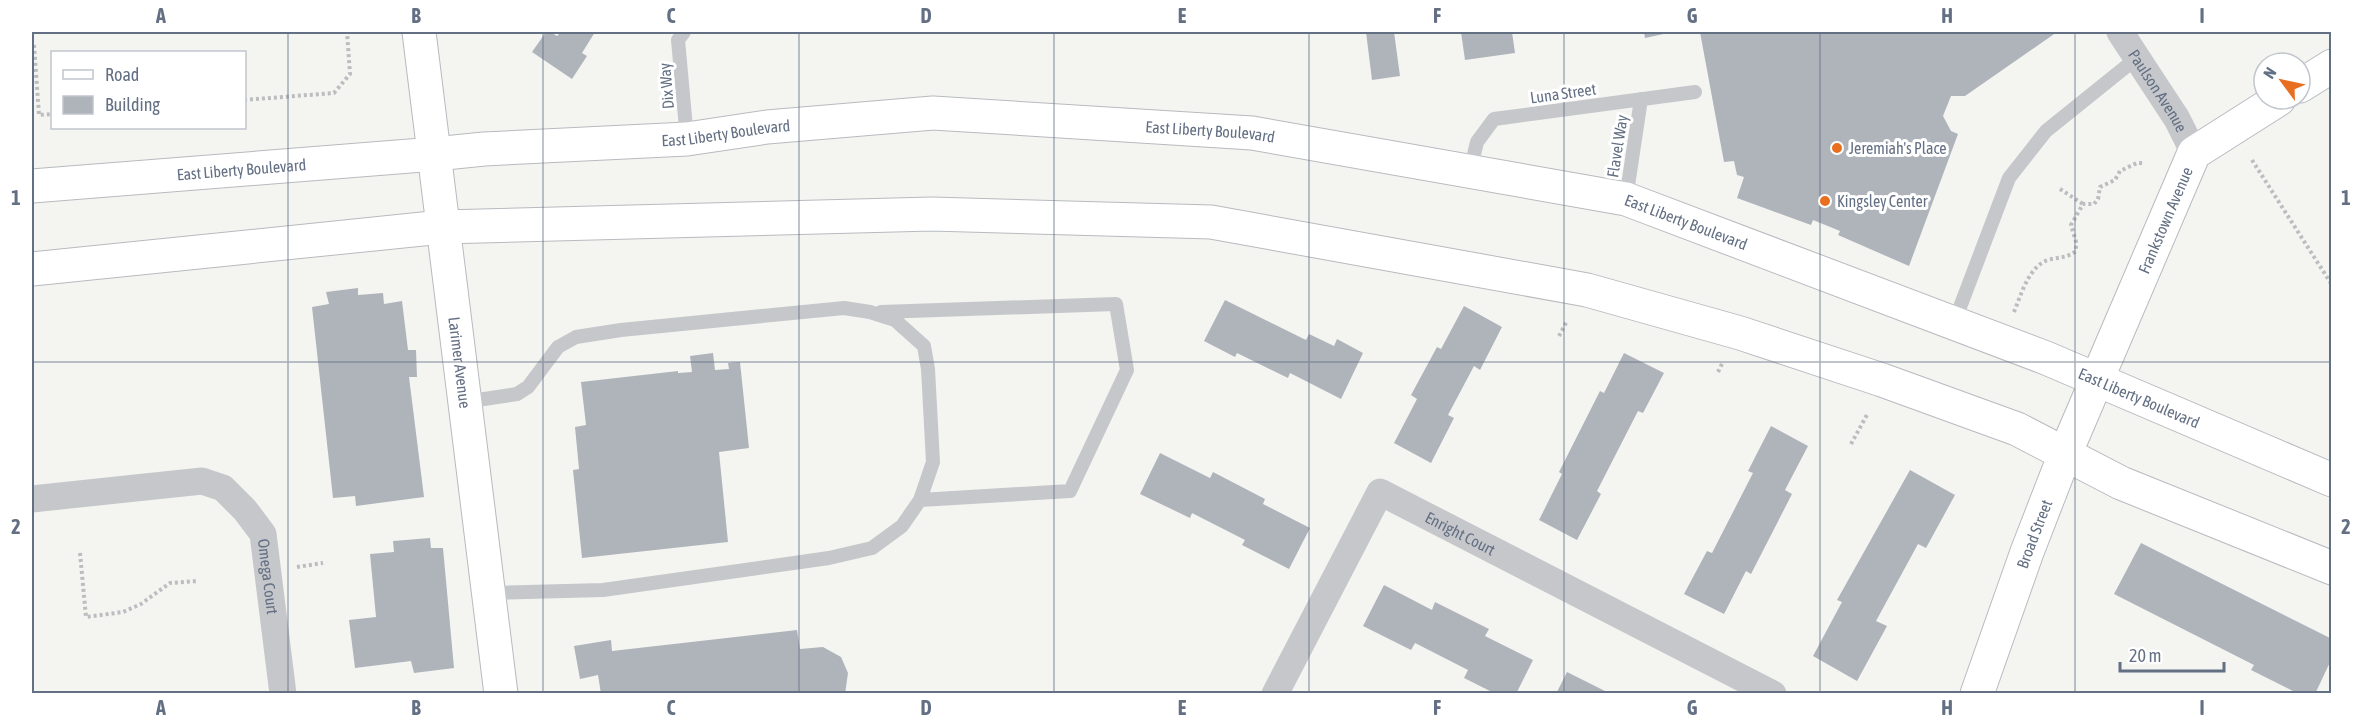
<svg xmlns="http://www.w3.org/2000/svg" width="2363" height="725" viewBox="0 0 2363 725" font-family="'Asap Condensed',sans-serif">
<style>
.building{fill:#afb4bb}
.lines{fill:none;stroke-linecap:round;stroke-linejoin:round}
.secondary-casing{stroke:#b7babf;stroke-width:35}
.path{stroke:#bcbdc0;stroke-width:4;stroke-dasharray:3 3;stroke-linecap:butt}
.lane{stroke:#c5c7cb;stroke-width:14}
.street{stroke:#c5c7cb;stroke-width:27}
.secondary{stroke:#fff;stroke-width:33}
.grid{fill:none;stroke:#636f83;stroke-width:1.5;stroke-opacity:0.55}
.poi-dot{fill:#e76f1f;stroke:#fff;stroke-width:2}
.labels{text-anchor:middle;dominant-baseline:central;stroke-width:6;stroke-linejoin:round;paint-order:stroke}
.street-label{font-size:16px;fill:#636f83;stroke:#fff}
.poi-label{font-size:16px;fill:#636f83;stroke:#fff;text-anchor:start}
.neatline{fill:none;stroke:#636f83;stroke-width:2}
.grid-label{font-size:20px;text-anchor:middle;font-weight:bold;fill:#636f83}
</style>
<rect width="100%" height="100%" fill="#f4f5f1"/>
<path class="building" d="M546,32H550L557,36L561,32H595L582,53L587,56L572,79L532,52Z
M1366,32H1394L1400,76L1372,80Z
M1461,32H1512L1515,53L1465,60Z
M1644,32H1673L1645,38Z
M1700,32H2057L1965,96H1951L1943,116L1951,131L1958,134L1909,266L1838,235L1840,231L1813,220L1811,225L1737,198L1744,177L1737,175L1734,161L1724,162Z
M358,288V295L383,293L384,304L402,301L408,350H416L417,377H409L424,497L356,506L355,496L333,498L312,307L329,304L326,292Z
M1225,300L1306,340L1309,334L1334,346L1337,339L1363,353L1341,399L1290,373L1288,378L1237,353L1235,357L1204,341Z
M1464,306L1502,327L1480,370L1474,366L1448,415L1454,418L1431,463L1394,443L1417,399L1411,395L1437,347L1441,349Z
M713,353L715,370L729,369L728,363L740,362L749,448L719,452L728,542L582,558L573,470L579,469L575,427L586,425L581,382L678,371V373L692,372L690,356Z
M1624,353L1664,373L1643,413L1638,411L1597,491L1601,494L1577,540L1539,520L1562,474L1559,472L1600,391L1604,393Z
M1771,426L1808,446L1785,490L1792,494L1751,574L1746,571L1724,614L1684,594L1707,551L1712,553L1753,473L1748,471Z
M1160,453L1210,478L1213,472L1265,499L1263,504L1310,528L1289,569L1242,545L1245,540L1192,513L1190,518L1140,494Z
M1910,470L1955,495L1926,548L1918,544L1876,621L1887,626L1857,681L1813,656L1842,602L1837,600Z
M430,538L431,548H443L454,668L414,673L411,661L355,668L349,620L376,617L370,554L394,552L393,541Z
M2141,543L2332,639V658L2315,694H2299L2251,670L2254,665L2114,594Z
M1384,585L1432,610L1435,602L1489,629L1485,636L1533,660L1516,694H1496L1464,678L1468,670L1415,643L1411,650L1363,626Z
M797,630L800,649L823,647L841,657L848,673L845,694H601L598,675L580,679L574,646L611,640L612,651Z
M1567,672L1611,694H1556Z"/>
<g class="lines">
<g class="secondary-casing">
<g id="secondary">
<path id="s4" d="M419,32L501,694"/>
<path d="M2300,86L2332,66"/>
<path id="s5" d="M32,186L435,154L484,149L687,139L767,127L933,113L1252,133L1626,199L2046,358L2332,480"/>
<path d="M32,269L442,227L932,214L1211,222L1587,290L1740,333L1882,380L2017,429L2121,483L2332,568"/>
<path id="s6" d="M1977,694L2027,552L2065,454L2194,153L2279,99"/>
</g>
</g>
<path class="path" d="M34,45L39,115L52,114
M244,100L334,93L350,74L347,32
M2252,160L2332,285
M2060,189L2083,204
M2014,312C2021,295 2029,266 2048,260C2058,257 2068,258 2076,251V242L2071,225L2083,204H2094L2098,199L2100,187L2115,180L2120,171L2137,163H2145
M1559,336L1567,321
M1718,372L1723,362
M1851,444L1868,413
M80,553L86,617L123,612L141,604L170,583L198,581
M297,567L323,563"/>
<path class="lane" d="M684,32L678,40L687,139
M1470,171L1477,142L1494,119L1695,92
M1626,199L1641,99
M881,312L1116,304L1127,370L1070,491L920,500
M1954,323L2009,178L2046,131L2138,57
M464,402L517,394L528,387L558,347L576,337L621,330L844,308L870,312L895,320L924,346L928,369L933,462L920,500L902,526L872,548L829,558L603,590L489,593"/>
<g class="street">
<path id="s1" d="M2120,32L2177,119L2194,153"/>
<path id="s2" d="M32,499L202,481L223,488L245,510L263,534L283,694"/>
<path id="s3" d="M1275,694L1380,492L1773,694"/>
</g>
<use href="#secondary" class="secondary"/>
</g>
<path class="grid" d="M288,32V694M543,32V694M799,32V694M1054,32V694M1309,32V694M1564,32V694M1820,32V694M2075,32V694M32,362H2332"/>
<g class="poi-dot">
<circle cx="1837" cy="148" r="6"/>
<circle cx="1825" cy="201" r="6"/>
</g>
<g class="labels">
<g class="street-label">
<text transform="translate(666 86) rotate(-95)">Dix Way</text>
<text stroke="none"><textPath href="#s1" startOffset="70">Paulson Avenue</textPath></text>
<text transform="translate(1563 93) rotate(-8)">Luna Street</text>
<text stroke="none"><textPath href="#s5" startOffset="696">East Liberty Boulevard</textPath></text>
<text stroke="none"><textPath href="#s5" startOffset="1182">East Liberty Boulevard</textPath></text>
<text transform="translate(1617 146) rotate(-81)">Flavel Way</text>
<text stroke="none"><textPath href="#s5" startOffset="210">East Liberty Boulevard</textPath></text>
<text stroke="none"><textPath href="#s6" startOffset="510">Frankstown Avenue</textPath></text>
<text stroke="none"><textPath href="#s5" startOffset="1668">East Liberty Boulevard</textPath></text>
<text stroke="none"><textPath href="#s4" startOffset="333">Larimer Avenue</textPath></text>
<text stroke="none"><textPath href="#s5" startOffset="2154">East Liberty Boulevard</textPath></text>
<text stroke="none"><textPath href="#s3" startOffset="318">Enright Court</textPath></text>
<text stroke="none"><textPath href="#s6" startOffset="170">Broad Street</textPath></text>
<text stroke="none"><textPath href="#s2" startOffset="297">Omega Court</textPath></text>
</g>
<g class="poi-label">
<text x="1849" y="148">Jeremiah's Place</text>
<text x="1837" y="201">Kingsley Center</text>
</g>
</g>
<rect width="2363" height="725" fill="none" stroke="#ffffff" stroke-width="66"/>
<rect x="51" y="51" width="195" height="78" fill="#ffffff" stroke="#c1c5cd" stroke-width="1.5"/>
<rect x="63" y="70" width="30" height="9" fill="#ffffff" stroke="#c1c5cd" stroke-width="1.5"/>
<text x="105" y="81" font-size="18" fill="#636f83">Road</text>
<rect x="63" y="96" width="30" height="18" fill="#afb4bb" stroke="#c1c5cd" stroke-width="1.5"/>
<text x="105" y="111" font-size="18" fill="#636f83">Building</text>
<g transform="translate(2282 81) rotate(303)"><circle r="28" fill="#ffffff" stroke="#c1c5cd" stroke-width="1.5"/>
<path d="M0-4.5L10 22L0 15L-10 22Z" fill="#e76f1f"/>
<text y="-9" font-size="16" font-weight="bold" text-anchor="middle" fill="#636f83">N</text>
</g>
<path d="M2120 662v9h104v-9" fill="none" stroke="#636f83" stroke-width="3"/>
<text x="2129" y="662" font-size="18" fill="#636f83" stroke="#ffffff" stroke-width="4.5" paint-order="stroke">20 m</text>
<rect x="33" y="33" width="2297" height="659" class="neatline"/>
<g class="grid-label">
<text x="161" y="23">A</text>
<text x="416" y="23">B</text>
<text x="671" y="23">C</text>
<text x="926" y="23">D</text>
<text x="1182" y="23">E</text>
<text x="1437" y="23">F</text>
<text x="1692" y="23">G</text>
<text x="1947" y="23">H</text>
<text x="2202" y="23">I</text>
<text x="16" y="205">1</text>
<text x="2346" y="205">1</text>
<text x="16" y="534">2</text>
<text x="2346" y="534">2</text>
<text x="161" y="715">A</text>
<text x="416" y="715">B</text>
<text x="671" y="715">C</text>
<text x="926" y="715">D</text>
<text x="1182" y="715">E</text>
<text x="1437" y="715">F</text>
<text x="1692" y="715">G</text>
<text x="1947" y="715">H</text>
<text x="2202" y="715">I</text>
</g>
</svg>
